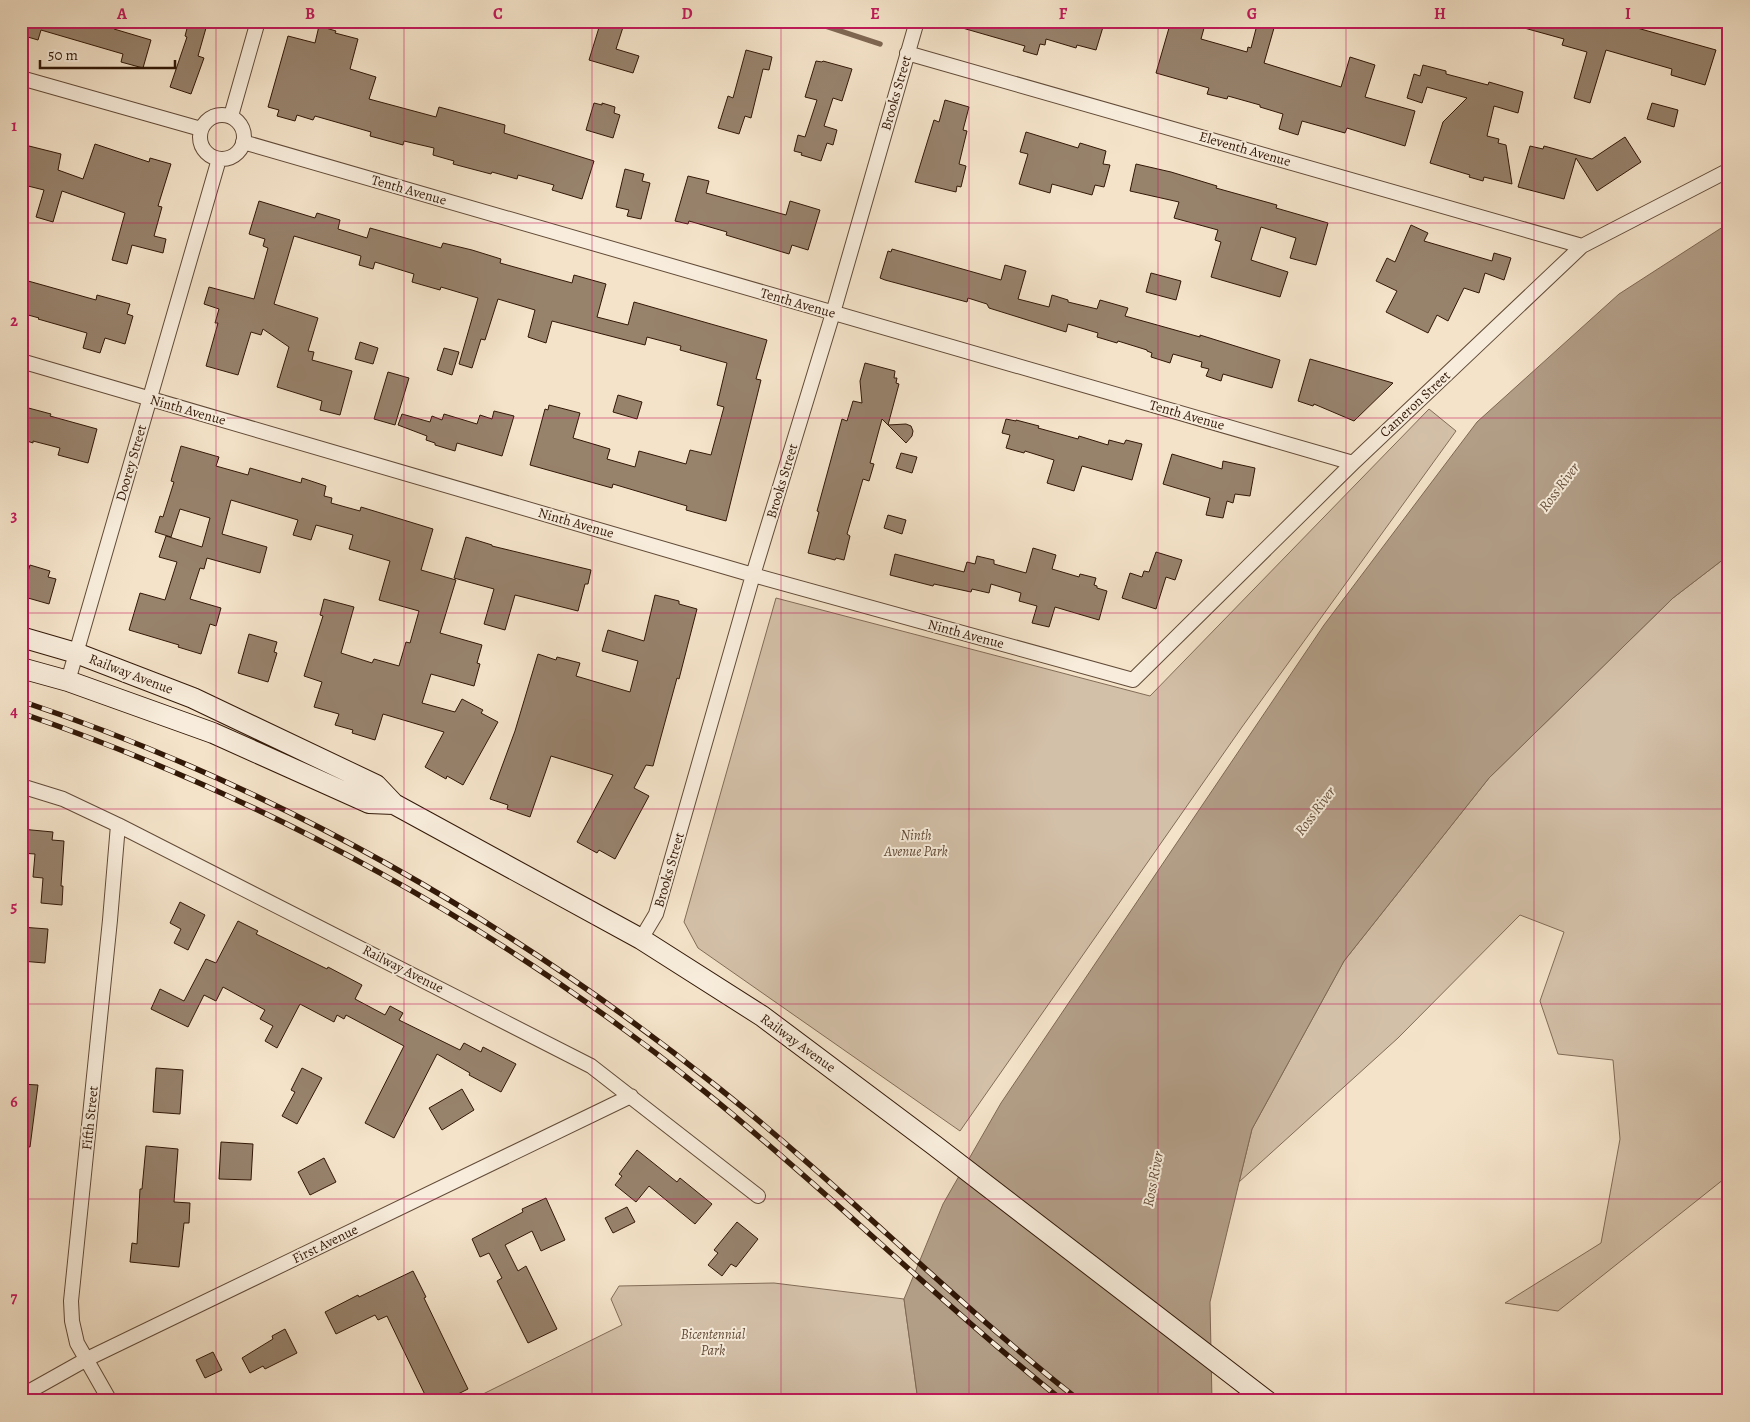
<svg xmlns="http://www.w3.org/2000/svg" width="1750" height="1422" viewBox="0 0 1750 1422" font-family="Alegreya,serif">
<style>
.green{fill:#d3c0a8;stroke:#826c58}
.water{fill:#b29e87;stroke:#7f6854}
.lines{fill:none;stroke-linecap:round;stroke-linejoin:round}
.stream{stroke:#7f6854;stroke-width:5.5}
.building{fill:#97826c;stroke:#321807}
.street-casing{stroke:#624b38;stroke-width:16}
.secondary-casing{stroke:#321807;stroke-width:22}
.street{stroke:#f8eddc;stroke-width:14}
.secondary{stroke:#f8eddc;stroke-width:20}
.rail-casing{stroke:#321807;stroke-width:5.5}
.rail{stroke:#f8eddc;stroke-width:4;stroke-dasharray:11;stroke-linecap:butt}
.grid{fill:none;stroke:#c2185b;stroke-width:1;stroke-opacity:0.55}
.labels{text-anchor:middle;dominant-baseline:central;stroke-width:4;stroke-linejoin:round;paint-order:stroke}
.street-label{font-size:14px;fill:#321807;stroke:#f8eddc}
.park-label{font-size:14px;font-style:italic;fill:#624a37;stroke:#f8eddc}
.water-label{font-size:15px;font-style:italic;fill:#654e3a;stroke:#f8eddc}
.neatline{fill:none;stroke:#c2185b;stroke-width:2}
.grid-label{font-size:16px;text-anchor:middle;font-weight:bold;fill:#c2185b}
</style>
<rect width="100%" height="100%" fill="#f4e3c9"/>
<filter id="stains"><feTurbulence type="fractalNoise" baseFrequency=".004" numOctaves="4"/><feColorMatrix values="0 0 0 0 .2 0 0 0 0 .09 0 0 0 0 .02 0 0 0 .5 -.17"/></filter>
<radialGradient id="worn" r=".72"><stop offset=".6" stop-color="#630" stop-opacity="0"/><stop offset="1" stop-color="#630" stop-opacity=".3"/></radialGradient>
<path class="green" d="M1429,409L1456,431L1242,727L960,1131L698,948L684,922L776,598L1150,696Z
M1729,555V1175L1558,1311L1505,1303L1601,1243L1620,1139L1613,1060L1558,1054L1540,1001L1564,932L1520,915L1398,1038L1239,1182L1252,1129L1344,961L1489,778L1673,598Z
M774,1283L904,1299L918,1401H473L477,1397L622,1325L611,1299L619,1286Z"/>
<path class="water" d="M1729,223V555L1673,598L1489,778L1344,961L1252,1129L1210,1302L1212,1401H918L904,1299L943,1204L1001,1103L1324,625L1477,422L1619,294Z"/>
<g class="lines">
<path class="stream" d="M810,21L880,44"/>
</g>
<path class="building" d="M21,21H98L115,26L114,29L151,40L143,68L121,62L123,54L41,30L38,40L21,35Z
M189,21H208L198,56L204,58L191,94L170,87L187,37L185,36Z
M601,21H625L616,49L639,56L633,73L589,60Z
M952,21H1098L1097,26L1103,27L1096,50L1077,45L1076,48L1046,39L1045,45L1040,44L1037,55L1023,51L1025,46L952,25Z
M1171,21H1206L1201,39L1247,52L1248,47L1251,48L1258,21H1276L1264,63L1341,87L1350,57L1375,65L1365,97L1415,111L1405,146L1347,128L1345,133L1302,121L1298,135L1279,129L1283,114L1260,107V105L1228,96L1227,99L1207,94L1209,88L1156,73Z
M1518,21H1612L1716,50L1705,85L1671,75L1672,69L1606,50L1590,103L1574,98L1587,52L1562,45L1564,39L1517,26Z
M319,26L336,31L335,33L358,39L350,69L376,77L369,99L436,117L439,107L505,125L504,133L594,161L582,199L552,190L554,185L518,175L517,179L492,172L491,174L453,164L454,161L433,155L434,148L404,141L403,145L370,136L371,132L315,116L313,120L297,115L295,121L277,116L279,110L268,107L288,36L315,43Z
M746,50L772,57L769,70L763,69L751,118L745,116L739,134L718,128L728,96L733,98Z
M816,61L822,62L823,61L852,69L842,101L833,98L824,126L837,130L833,145L827,143L821,161L801,155L802,153L794,151L798,135L805,137L817,100L805,97Z
M1423,65L1446,71V74L1488,85L1489,82L1523,92L1518,113L1494,106L1487,136L1499,139L1498,143L1506,145L1512,184L1484,177L1483,181L1469,177L1470,175L1430,163L1443,122L1467,98L1427,87L1422,103L1407,98L1414,74L1420,76Z
M945,100L969,107L963,130L967,131L959,164L966,166L961,187L957,186L956,192L915,182L934,120L939,122Z
M594,103L602,105V103L615,107L614,113L620,115L613,138L586,130Z
M1652,103L1678,110L1674,127L1647,119Z
M1026,132L1078,148L1080,143L1106,151L1103,164L1110,165L1104,187L1095,185L1092,195L1052,184L1050,193L1019,184L1028,154L1020,152Z
M1625,137L1641,162L1597,191L1576,158L1564,199L1518,187L1530,146L1543,149L1544,146L1592,159Z
M21,144L61,154L58,170L83,179L95,144L149,162L150,158L171,164L158,206L162,207L154,236L166,239L163,253L132,245L127,264L112,260L125,213L62,191L53,222L36,217L44,190L24,185L26,180L21,179Z
M1136,164L1171,172L1217,186L1216,188L1277,205L1276,208L1328,223L1316,265L1290,258L1296,238L1261,227L1251,260L1288,272L1280,297L1211,277L1221,242L1215,240L1218,230L1174,218L1179,202L1130,191Z
M625,169L644,174L642,181L650,183L641,219L627,216L629,210L616,207Z
M688,176L709,181L706,193L786,215L790,201L820,210L808,250L792,245L789,254L726,235L727,232L689,221L688,224L675,221Z
M259,201L315,218L317,213L340,220L338,229L367,238L370,228L441,248L443,243L472,250L501,259L500,263L572,283L574,275L606,284L597,317L628,325L634,302L767,340L756,379L761,380L726,521L686,510L687,506L613,484L612,488L530,465L545,409L548,410L549,405L580,413L573,438L610,449L607,459L635,467L639,451L686,464L690,450L711,455L724,407L717,405L727,363L680,350L681,346L647,337L645,345L552,321L546,343L528,337L535,310L498,299L485,340L481,339L472,368L459,364L478,298L441,287L440,290L412,282L414,274L375,262L373,269L359,265L361,256L294,236L274,304L318,318L308,351L314,352L312,360L352,371L340,415L320,410L322,401L277,387L289,347L263,329L261,335L251,332L238,375L206,366L218,323H215L219,309L204,304L209,287L254,299L268,248L263,246L265,239L249,234Z
M1411,225L1428,233L1424,241L1492,261L1494,253L1511,258L1504,280L1485,273L1479,293L1464,288L1448,321L1437,315L1428,333L1386,312L1397,291L1376,281L1387,258L1395,262Z
M892,249L1001,280L1005,265L1026,271L1018,299L1049,307L1052,295L1068,300V302L1097,309L1100,300L1128,308L1125,316L1200,337V335L1280,360L1272,388L1223,374L1221,381L1206,376L1209,369L1201,367L1202,362L1173,354L1170,363L1151,357L1152,353L1147,351V350L1118,341L1117,343L1097,337L1098,333L1068,324L1066,332L989,308L987,304L968,298L967,302L885,280L880,278L888,251L891,252Z
M1151,273L1181,281L1176,300L1146,292Z
M21,279L96,300L97,295L130,304L127,314L133,316L125,344L105,338L100,353L83,348L87,333L38,319L39,318L21,313Z
M360,342L378,348L373,364L355,359Z
M444,348L459,352L452,375L437,370Z
M1310,359L1393,383L1354,421L1314,404L1313,406L1298,401Z
M865,363L895,371L894,378H897L896,383L899,384L888,425L882,419L870,463L874,464L869,481L863,479L847,534L850,536L844,560L836,558L835,560L808,553L819,512L817,511L842,419L847,421L853,401L862,403L860,381Z
M388,372L409,378L395,425L374,419Z
M618,395L642,402L637,419L613,412Z
M21,406L51,414L50,416L97,429L88,463L58,455L60,448L33,441V443L21,439Z
M494,411L514,416L502,456L457,443L455,451L435,445V443L426,440L427,436L398,425L402,414L430,422L432,416L442,420L444,414L477,424L480,415L492,419Z
M1006,419L1016,421V420L1039,426L1038,428L1078,439L1079,436L1108,445L1109,440L1124,444L1126,440L1142,444L1132,480L1082,466L1074,491L1047,483L1054,460L1025,451L1024,453L1006,448L1010,435L1002,433Z
M906,424L911,426L913,431L912,436L906,443L888,425Z
M181,446L219,457L216,466L248,475L250,468L301,483L302,478L326,486L324,496L332,498L331,503L360,511L361,507L433,529L421,570L456,580L440,633L482,645L477,663L480,664L474,686L431,674L422,703L455,712L462,699L483,710L481,713L498,722L463,785L447,776L446,779L425,767L444,732L383,714L375,740L352,733L353,730L335,725L339,714L314,707L322,682L304,676L323,616L320,615L324,599L354,607L341,653L372,663L374,659L399,666L406,642L410,643L419,611L379,600L390,561L349,549L353,535L316,525L311,540L293,535L298,520L231,500L222,534L267,547L260,573L207,558L204,569L200,568L190,599L221,608L216,626L210,624L201,654L178,647L179,645L129,630L140,593L165,600L177,562L159,557L166,536L202,547L210,518L180,509L171,537L155,532L160,516L163,517L174,482L171,481Z
M901,453L917,457L912,473L896,468Z
M1172,454L1222,469L1223,461L1255,468L1250,496L1235,494L1233,503L1227,501L1223,518L1206,515L1210,498L1163,484Z
M888,515L906,520L902,534L884,528Z
M466,537L492,545V546L591,570L588,584H585L578,611L515,595L505,630L484,624L494,589L454,578Z
M1033,548L1056,555L1052,569L1079,577L1080,574L1096,578L1094,585L1097,586V588L1107,591L1099,620L1055,607L1049,627L1032,623L1037,606L1019,601L1021,593L991,584L989,593L972,589L971,592L934,584L933,586L890,575L895,554L964,572L967,562L975,564L977,556L994,560V564L1026,573Z
M1156,552L1182,560L1175,580L1166,577L1156,609L1122,598L1130,573L1142,577L1144,571L1149,572Z
M30,565L50,571L48,577L56,579L49,604L21,596Z
M655,595L679,601V604L697,609L679,679L677,678L653,766L646,765L634,788L649,796L615,859L599,850L597,853L577,842L613,775L551,756L530,817L507,809L508,805L490,799L515,731L538,654L556,660L557,657L580,663L576,676L630,692L638,661L602,651L608,630L644,641Z
M249,634L277,642L274,652L277,653L268,682L238,673Z
M21,829L53,832L52,840L64,841L61,886H63L62,905L41,903L43,878L33,877L35,854L21,853Z
M180,902L205,915L188,950L174,943L181,929L170,923Z
M238,921L258,931L256,934L327,969L328,967L362,985L355,999L385,1015L390,1006L403,1013L399,1020L460,1050L464,1043L481,1052L483,1047L516,1064L501,1092L469,1075L470,1073L437,1054L394,1138L365,1123L404,1046L346,1015L344,1019L337,1015L334,1022L300,1004L277,1048L265,1041L273,1026L260,1019L265,1010L223,987L216,1001L204,995L188,1027L151,1009L160,989L184,1001L206,959L216,963Z
M21,927L48,929L45,963L21,961Z
M156,1068L183,1070L180,1114L153,1112Z
M302,1068L322,1078L297,1124L282,1116L295,1092L291,1090Z
M21,1084L38,1085L30,1147L21,1146Z
M462,1089L474,1110L442,1130L429,1108Z
M221,1142L253,1144L251,1180L219,1179Z
M146,1146L178,1149L174,1202L190,1203L189,1223H184L179,1267L130,1262L132,1243L137,1244L140,1189H142Z
M637,1150L677,1182L680,1178L712,1204L695,1224L649,1186L636,1202L615,1185L622,1176L619,1174Z
M324,1158L336,1182L310,1195L298,1172Z
M546,1198L565,1240L541,1251L532,1231L505,1245L518,1271L526,1266L557,1329L528,1343L497,1281L502,1278L489,1253L480,1257L472,1239L523,1212L522,1209Z
M627,1207L635,1222L613,1233L605,1218Z
M737,1222L758,1239L736,1267L731,1264L722,1276L708,1265L718,1253L714,1250Z
M413,1271L426,1297L424,1298L468,1389L444,1401H428L387,1316L378,1320L375,1315L336,1334L325,1312L358,1295L359,1297Z
M285,1329L297,1353L265,1369L263,1366L250,1373L242,1358L273,1339L272,1336Z
M213,1352L222,1370L205,1378L196,1360Z"/>
<g class="lines">
<g class="street-casing">
<path id="street" d="M907,53L1582,246
M21,78L201,129
M200 137a22 22 0 1 1 44 0a22 22 0 1 1-44 0Z
M231,116L258,21
M243,142L1353,463
M21,361L753,575L1133,680L1353,463L1582,246L1729,170
M68,681L219,159
M21,786L63,799L118,825L591,1066L758,1196
M641,939L656,914L753,575L833,313L917,21
M21,1396L87,1359L631,1096
M110,1401L77,1343L72,1321L71,1301L110,920L118,825"/>
</g>
<g class="secondary-casing">
<path id="secondary" d="M21,637L76,653L193,698L376,785L394,804L641,939L762,1016L934,1145L1267,1401
M21,668L68,681L213,733L369,803L394,804"/>
</g>
<use href="#street" class="street"/>
<use href="#secondary" class="secondary"/>
<g class="rail-casing">
<path id="rail" d="M21,701C275,786 512,922 720,1089C844,1188 955,1303 1080,1401
M21,713C268,798 501,927 704,1091C827,1190 939,1302 1063,1401"/>
</g>
<use href="#rail" class="rail"/>
</g>
<path class="grid" d="M216,21V1401M404,21V1401M592,21V1401M781,21V1401M969,21V1401M1158,21V1401M1346,21V1401M1534,21V1401M21,223H1729M21,418H1729M21,613H1729M21,809H1729M21,1004H1729M21,1199H1729"/>
<g class="labels">
<g class="street-label">
<text transform="translate(896 93) rotate(-74)">Brooks Street</text>
<text transform="translate(1245 149) rotate(16)">Eleventh Avenue</text>
<text transform="translate(409 190) rotate(16)">Tenth Avenue</text>
<text transform="translate(798 303) rotate(16)">Tenth Avenue</text>
<text transform="translate(1415 404) rotate(-43)">Cameron Street</text>
<text transform="translate(188 410) rotate(16)">Ninth Avenue</text>
<text transform="translate(1187 415) rotate(16)">Tenth Avenue</text>
<text transform="translate(131 463) rotate(-74)">Doorey Street</text>
<text transform="translate(782 481) rotate(-73)">Brooks Street</text>
<text transform="translate(576 523) rotate(16)">Ninth Avenue</text>
<text transform="translate(966 634) rotate(15)">Ninth Avenue</text>
<text transform="translate(131 674) rotate(21)">Railway Avenue</text>
<text transform="translate(669 870) rotate(-74)">Brooks Street</text>
<text transform="translate(403 969) rotate(27)">Railway Avenue</text>
<text transform="translate(798 1043) rotate(36)">Railway Avenue</text>
<text transform="translate(90 1118) rotate(-84)">Fifth Street</text>
<text transform="translate(325 1244) rotate(-26)">First Avenue</text>
</g>
<g class="park-label">
<text x="916" y="835">Ninth<tspan x="916" dy="16">Avenue Park</tspan></text>
<text x="713" y="1334">Bicentennial<tspan x="713" dy="16">Park</tspan></text>
</g>
<g class="water-label">
<text transform="translate(1559 487) rotate(-53)">Ross River</text>
<text transform="translate(1315 811) rotate(-53)">Ross River</text>
<text transform="translate(1153 1179) rotate(-79)">Ross River</text>
</g>
</g>
<rect width="1750" height="1422" fill="none" stroke="#f4e3c9" stroke-width="55"/>
<path d="M40 60v8h135v-8" fill="none" stroke="#321807" stroke-width="2.5"/>
<text x="48" y="60" font-size="15" fill="#321807" stroke="#f8eddc" stroke-width="4" paint-order="stroke">50 m</text>
<rect x="28" y="28" width="1694" height="1366" class="neatline"/>
<g class="grid-label">
<text x="122" y="19">A</text>
<text x="310" y="19">B</text>
<text x="498" y="19">C</text>
<text x="687" y="19">D</text>
<text x="875" y="19">E</text>
<text x="1063" y="19">F</text>
<text x="1252" y="19">G</text>
<text x="1440" y="19">H</text>
<text x="1628" y="19">I</text>
<text x="14" y="131">1</text>
<text x="14" y="326">2</text>
<text x="14" y="521">3</text>
<text x="14" y="717">4</text>
<text x="14" y="912">5</text>
<text x="14" y="1107">6</text>
<text x="14" y="1303">7</text>
</g>
<rect width="100%" height="100%" filter="url(#stains)"/>
<rect width="100%" height="100%" fill="url(#worn)"/>
</svg>
